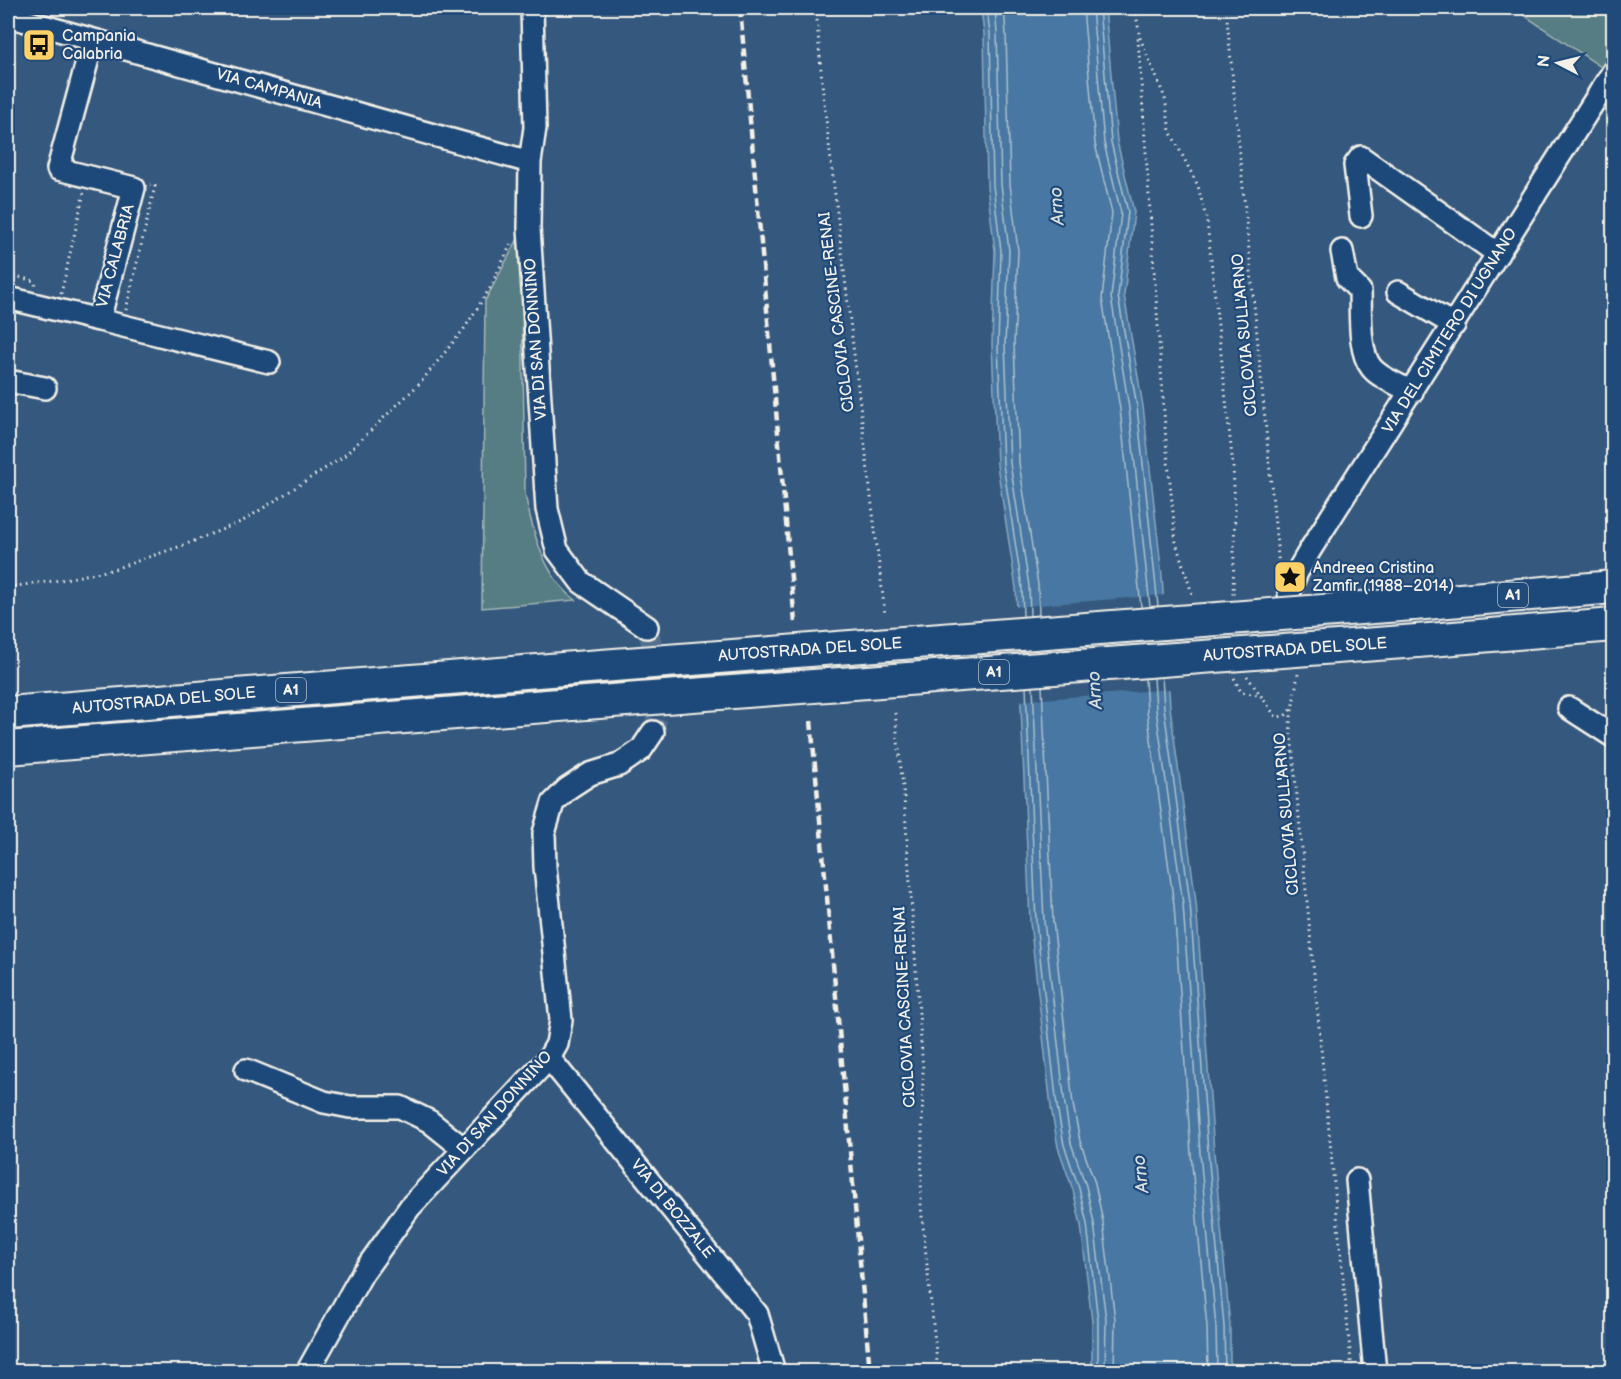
<svg xmlns="http://www.w3.org/2000/svg" width="1621" height="1379" viewBox="0 0 1621 1379" font-family="'Balsamiq Sans',sans-serif">
<style>
.green{fill:#577d83;stroke:#a6b7b6;stroke-width:1.5}
.water{fill:#4677a2;stroke:#8ca8be;stroke-width:1.5}
.pier{fill:#35587e}
.lines{fill:none;stroke-linecap:round;stroke-linejoin:round}
.shore{stroke:#aec0cc;stroke-width:1.5}
.minor-tunnel{stroke:#526f8e;stroke-width:21;stroke-dasharray:21 10;stroke-linecap:butt}
.minor-casing{stroke:#f4f1e8;stroke-width:26}
.highway-casing{stroke:#f4f1e8;stroke-width:36}
.path{stroke:#f4f1e8;stroke-width:3;stroke-dasharray:1.5 4.5;stroke-linecap:butt}
.minor{stroke:#1f4a7a;stroke-width:21}
.highway{stroke:#1f4a7a;stroke-width:32}
.rail{stroke:#f4f1e8;stroke-width:4.5;stroke-dasharray:9 4.5;stroke-linecap:butt}
.highway-bridge-casing{stroke:#f4f1e8;stroke-width:36;stroke-linecap:butt}
.highway-bridge{stroke:#1f4a7a;stroke-width:32}
.labels{text-anchor:middle;dominant-baseline:central;stroke-width:4.5;stroke-linejoin:round;paint-order:stroke}
.shield{fill:#1f4a7a;stroke:#b4bfc7;stroke-width:1.5}
.shield-label{font-size:15px;font-weight:bold;fill:#f4f1e8}
.poi-label{font-size:16px;fill:#f4f1e8;stroke:#1f4a7a;text-anchor:start}
.street-label{font-size:16px;fill:#f4f1e8;stroke:#1f4a7a}
.water-label{font-size:18px;font-style:italic;fill:#dadfde;stroke:#1f4a7a}
</style>
<rect width="100%" height="100%" fill="#35587e"/>
<filter id="ink" filterUnits="userSpaceOnUse"><feTurbulence type="fractalNoise" baseFrequency=".0167" numOctaves="2"/><feDisplacementMap in="SourceGraphic" scale="12" xChannelSelector="R" yChannelSelector="G"/><feConvolveMatrix kernelMatrix="1 2 1 2 8 2 1 2 1" color-interpolation-filters="sRGB"/></filter>
<g filter="url(#ink)">
<path class="green" d="M1525,8H1598L1613,18V62L1607,71L1521,13Z
M521,233L525,494C533,533 544,577 576,600L482,608L485,301Z"/>
<path class="water" d="M981,8H1105L1117,141L1134,212L1124,295L1143,406L1162,576L1170,707L1196,902L1214,1152L1230,1326V1371H1092V1322L1081,1225L1073,1190L1058,1147L1051,1107L1030,922L1016,588L997,465L992,345L995,251L987,186L984,34Z"/>
<path class="pier" d="M1166,595L1172,689L1017,701L1013,607Z"/>
<g class="lines">
<path class="shore" d="M987,8L990,34L993,185L1001,251L998,345L1003,464L1022,587L1023,616
M995,8L997,34L1001,184L1009,251L1005,345L1010,463L1029,586L1030,616
M1004,8L1006,34L1010,184L1018,251L1014,345L1019,463L1038,585L1039,615
M1083,8L1095,144L1112,213L1102,298L1120,409L1141,607
M1092,8L1104,143L1121,213L1111,297L1129,408L1150,607
M1099,8L1111,142L1128,212L1118,296L1137,407L1158,606
M1162,677L1164,708L1190,903L1208,1152L1224,1326L1225,1372
M1154,678L1156,709L1183,904L1200,1153L1216,1327L1217,1372
M1145,679L1147,711L1174,905L1191,1154L1207,1327L1208,1372
M1042,686L1053,921L1073,1104L1080,1141L1095,1183L1103,1222L1115,1320L1114,1372
M1026,687L1036,922L1057,1106L1064,1145L1079,1188L1087,1224L1098,1321V1372
M1033,687L1044,921L1065,1105L1071,1143L1086,1186L1094,1223L1106,1320L1105,1372"/>
<path class="minor-tunnel" d="M647,627C656,659 665,699 653,732"/>
<g class="minor-casing">
<path id="minor" d="M532,8L535,128L530,162L529,228L547,509L557,550L581,582L647,627
M8,16L530,162
M1361,216L1355,165L1361,157L1498,254
M1342,251L1347,278L1360,291C1361,311 1358,351 1371,367C1379,378 1400,385 1412,392
M1398,292L1454,325
M8,298L99,320L134,188L58,169L93,40
M99,320L269,362
M8,381L45,388
M1289,593L1296,574L1310,550L1614,70
M1569,708L1614,737
M549,1058L757,1314L774,1372
M246,1070L324,1102L350,1107H400L429,1121L464,1149
M1357,1180L1375,1372
M307,1372L362,1274L410,1207L549,1058L557,1044L561,1020L545,867L544,833L553,803L567,789L590,774L619,765L641,750L653,732"/>
</g>
<g class="highway-casing">
<path id="highway" d="M1413,604L1614,587
M1417,641L1614,625
M8,713L575,668
M8,748L572,704"/>
</g>
<path class="path" d="M816,8L823,94L885,614
M1135,8L1140,38L1165,98L1170,131L1198,186L1207,222L1233,466L1235,507L1233,596
M1226,8L1279,567
M1138,38L1166,441L1176,543L1193,597
M8,274L34,281L36,287
M61,294L84,192
M126,310L155,186L150,185
M8,587L60,580L111,570L184,545L243,521L343,457L420,383L464,329L490,288L511,244
M1298,674L1290,723L1352,1372
M1247,676L1276,717L1285,716L1291,709
M1234,678L1241,692L1258,695
M895,713L904,797L923,1070L921,1206L938,1372"/>
<use href="#minor" class="minor"/>
<use href="#highway" class="highway"/>
<path class="rail" d="M740,8L795,623
M811,721L870,1372"/>
<g class="highway-bridge-casing">
<path id="highway-bridge" d="M575,668L1413,604
M572,704L1417,641"/>
</g>
<use href="#highway-bridge" class="highway-bridge"/>
</g>
</g>
<defs>
<g id="bus-square" transform="scale(1.725)"><rect x="-9" y="-9" width="18" height="18" rx="4" fill="#ffd166" stroke="#1f4a7a"/><path d="M-5-6H5V4H4V6H2V4H-2V6H-4V4H-5ZM-3.5-4V0h7V-4ZM-3.5 1.2v1.5H-2V1.2ZM2 1.2v1.5H3.5V1.2Z" fill="#111"/></g>
<g id="sight-square" transform="scale(1.725)"><rect x="-9" y="-9" width="18" height="18" rx="4" fill="#ffd166" stroke="#1f4a7a"/><path d="M0-6L1.8-2.2L6-1.7L2.9 1.2L3.7 5.4L0 3.3L-3.7 5.4L-2.9 1.2L-6-1.7L-1.8-2.2Z" fill="#111"/></g>
</defs>
<g fill-rule="evenodd">
<use href="#bus-square" x="39" y="45"/>
<use href="#sight-square" x="1290" y="577"/>
</g>
<g class="labels">
<g class="shield">
<rect x="1498" y="583" width="30" height="24" rx="4.5"/>
<rect x="979" y="660" width="30" height="24" rx="4.5"/>
<rect x="276" y="678" width="30" height="24" rx="4.5"/>
</g>
<g class="shield-label">
<text x="1513" y="595">A1</text>
<text x="994" y="672">A1</text>
<text x="291" y="690">A1</text>
</g>
<g class="poi-label">
<text x="62" y="36">Campania<tspan x="62" dy="18">Calabria</tspan></text>
<text x="1313" y="568">Andreea Cristina<tspan x="1313" dy="18">Zamfir (1988–2014)</tspan></text>
</g>
<g class="street-label">
<text transform="translate(269 89) rotate(16)">VIA CAMPANIA</text>
<text transform="translate(116 256) rotate(-75)">VIA CALABRIA</text>
<text transform="translate(837 312) rotate(-97)">CICLOVIA CASCINE-RENAI</text>
<text transform="translate(1450 331) rotate(-58)">VIA DEL CIMITERO DI UGNANO</text>
<text transform="translate(1245 335) rotate(-95)">CICLOVIA SULL'ARNO</text>
<text transform="translate(536 339) rotate(-94)">VIA DI SAN DONNINO</text>
<text transform="translate(810 650) rotate(-4)">AUTOSTRADA DEL SOLE</text>
<text transform="translate(1295 650) rotate(-4)">AUTOSTRADA DEL SOLE</text>
<text transform="translate(164 701) rotate(-5)">AUTOSTRADA DEL SOLE</text>
<text transform="translate(1287 814) rotate(-95)">CICLOVIA SULL'ARNO</text>
<text transform="translate(905 1007) rotate(-93)">CICLOVIA CASCINE-RENAI</text>
<text transform="translate(495 1114) rotate(-48)">VIA DI SAN DONNINO</text>
<text transform="translate(672 1209) rotate(51)">VIA DI BOZZALE</text>
</g>
<g class="water-label">
<text transform="translate(1057 206) rotate(-94)">Arno</text>
<text transform="translate(1095 690) rotate(-94)">Arno</text>
<text transform="translate(1141 1174) rotate(-96)">Arno</text>
</g>
</g>
<rect width="1621" height="1379" fill="none" stroke="#1f4a7a" stroke-width="30"/>
<rect x="15" y="15" width="1591" height="1349" fill="none" stroke="#f4f1e8" stroke-width="2" filter="url(#ink)"/>
<g transform="translate(1558 63) rotate(277)" stroke="#1f4a7a" stroke-width="4.5" paint-order="stroke">
<path d="M0-4.5L10 22L0 15L-10 22Z" fill="#f4f1e8"/>
<text y="-9" font-size="16" font-weight="bold" text-anchor="middle" fill="#f4f1e8">N</text>
</g>
</svg>
